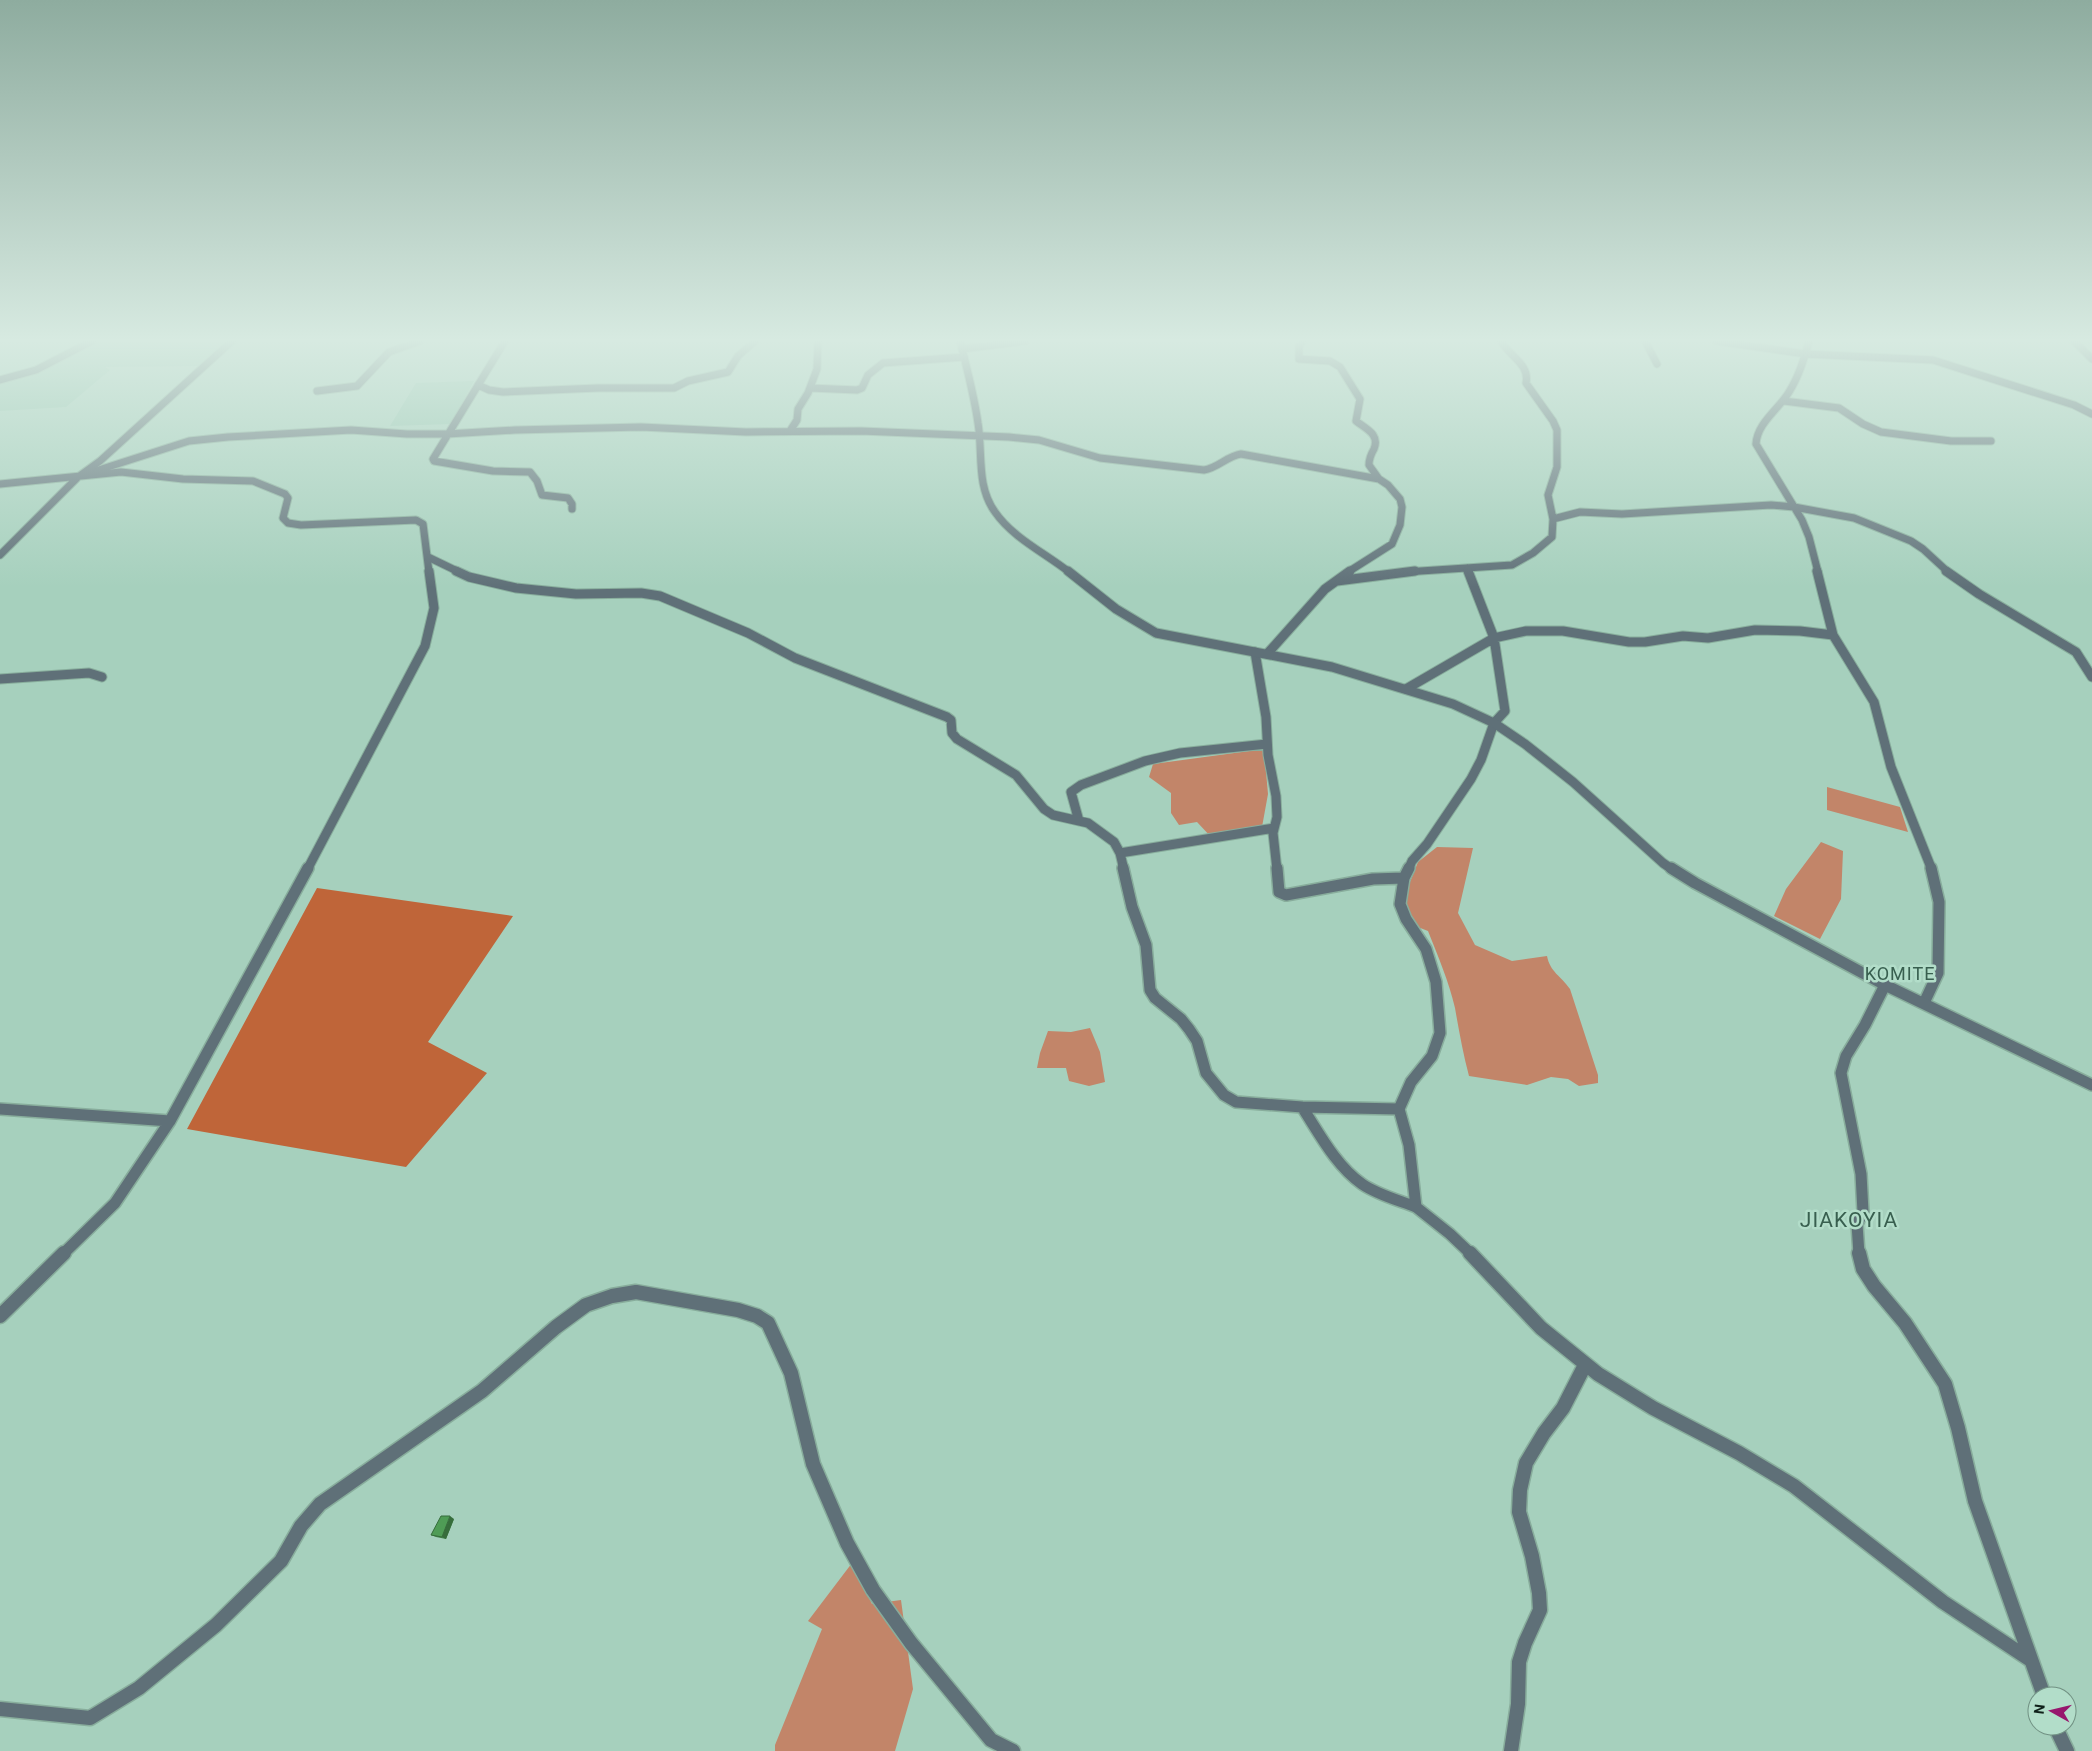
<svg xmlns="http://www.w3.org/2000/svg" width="2092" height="1751" viewBox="0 0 2092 1751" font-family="Roboto,sans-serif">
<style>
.built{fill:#94c6b0}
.green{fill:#c28569}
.forest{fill:#bf6539}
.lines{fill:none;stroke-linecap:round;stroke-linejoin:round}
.minor-far3-casing{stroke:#88ad9c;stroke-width:9}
.minor-far2-casing{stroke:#88ad9c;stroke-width:11}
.minor-far1-casing{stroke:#88ad9c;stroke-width:14}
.minor-casing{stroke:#88ad9c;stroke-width:17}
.tertiary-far3-casing{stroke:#88ad9c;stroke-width:9}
.tertiary-far2-casing{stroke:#88ad9c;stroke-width:11}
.tertiary-far1-casing{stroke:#88ad9c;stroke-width:14}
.tertiary-casing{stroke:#88ad9c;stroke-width:17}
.minor-far3{stroke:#5f7078;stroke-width:7}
.minor-far2{stroke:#5f7078;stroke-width:9}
.minor-far1{stroke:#5f7078;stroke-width:11}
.minor{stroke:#5f7078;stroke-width:14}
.tertiary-far3{stroke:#5f7078;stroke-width:7}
.tertiary-far2{stroke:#5f7078;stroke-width:9}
.tertiary-far1{stroke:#5f7078;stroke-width:11}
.tertiary{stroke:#5f7078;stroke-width:14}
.wall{fill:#44864a}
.shaded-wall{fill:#376d3c}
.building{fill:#4f9c56;stroke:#376d3c}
.labels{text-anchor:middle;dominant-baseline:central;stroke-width:5;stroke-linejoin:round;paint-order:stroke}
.quarter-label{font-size:18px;letter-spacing:1px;fill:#385f4f;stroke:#b2ddc9}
.near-quarter-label{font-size:21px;letter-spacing:1px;fill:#385f4f;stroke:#b2ddc9}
</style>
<rect width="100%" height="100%" fill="#a6d0bd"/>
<path class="built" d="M102,341H228L200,366L105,367L110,370L66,407L0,411V382L36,372Z
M474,381L451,424L390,426L416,383Z"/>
<path class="green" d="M1264,749L1268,794L1262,827L1212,838L1197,822L1179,825L1171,813V793L1149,777L1153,764Z
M1827,787L1900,807L1908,832L1827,810Z
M1821,842L1843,851L1841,899L1820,939L1774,916L1786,889Z
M1437,847L1473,848L1458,913L1475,945L1512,961L1547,956C1550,972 1561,976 1570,989L1598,1075V1083L1579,1086L1568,1079L1551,1077L1527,1085L1469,1076C1463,1053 1459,1031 1455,1008C1449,982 1438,956 1428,931L1410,924L1402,902L1418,862Z
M1090,1028L1100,1052L1105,1082L1089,1086L1069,1081L1066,1068H1037L1040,1053L1048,1031L1071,1032Z
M852,1563L872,1604L901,1600L913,1689L895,1751H775V1745L822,1629L808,1621Z"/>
<path class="forest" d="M317,888L513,916L428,1042L487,1073L406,1167L187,1129Z"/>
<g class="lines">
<g class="minor-far3-casing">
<path id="minor-far3" d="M505,341L433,459L434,461L493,471L530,472L537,481L542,495L568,498L572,504V509
M1302,341L1299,347V359L1330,361L1340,367L1360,399L1356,421C1366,429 1380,434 1374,449C1371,454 1369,459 1369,465L1379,479
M1501,341C1509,356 1530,364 1526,383L1553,421L1557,430V467L1548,495L1553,519
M1645,341L1657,364
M1716,341L1806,354L1933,360L2074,405L2092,414
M1809,341C1804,359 1799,376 1789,392C1779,409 1757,423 1756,444L1802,520L1809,537L1818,572
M2074,341L2092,359
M962,349L1025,341
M0,380L36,370L92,341
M478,385L489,390L503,392L598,388H674L688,381L728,372L738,356L755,341
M810,388L857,390L862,388L868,375L883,363L964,357
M317,391L357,386L389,352L420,341
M1784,401L1839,408L1863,424L1881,432L1951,441H1991
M790,431L797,420L798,409L808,393L817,369L818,341
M83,475L189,441L228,437L351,430L407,434H447L515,430L641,427L746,432L861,431L1009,437L1039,440L1100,458L1204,470C1218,468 1227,456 1241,454L1379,479L1388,485L1400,499L1402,507L1400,525L1392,544L1348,572
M428,557L459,572
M1467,568L1469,572
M1405,572L1512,565L1533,553L1552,537L1553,519L1580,512L1622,514L1771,505L1794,507L1854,518L1911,541L1923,549L1948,572"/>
</g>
<g class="minor-far2-casing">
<path id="minor-far2" d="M456,571L469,577L516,588L576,594L641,593L660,596L748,633L795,658L947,717L951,720L952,733L957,739L1016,775L1044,809L1053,815L1088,823L1114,842L1120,853L1124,870
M1817,571L1833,635L1874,702L1891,767L1932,870
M1946,571L1979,594L2076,652L2092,677
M1337,581L1415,571
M1255,652L1266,717L1268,755L1276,796L1277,817L1273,833L1277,870
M1267,654L1325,589L1350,571
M0,679L89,673L102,677
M1406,689L1494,638L1526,631H1563L1629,642H1645L1683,636L1708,638L1755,630L1800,631L1833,635
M1079,821L1071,792L1081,785L1145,761L1180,753L1267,744
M1120,853L1274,828
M1408,870L1412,861L1427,844L1471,779L1481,760L1494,723L1505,711L1494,638L1468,571"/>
</g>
<g class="minor-far1-casing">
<path id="minor-far1" d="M1123,868L1132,907L1146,945L1150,990L1155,998L1181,1019L1189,1029L1197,1041L1206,1073L1224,1095L1236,1102L1302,1107C1319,1133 1336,1166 1362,1184C1378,1195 1398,1200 1416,1207
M1277,868L1279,892L1286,895L1373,879L1404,878
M1409,868L1404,878L1400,904L1406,919L1426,949L1436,982L1440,1033L1432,1056L1411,1082L1399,1109L1409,1145L1416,1207L1450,1234L1471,1254
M1924,1003L1938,973L1939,902L1931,868
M1302,1107L1399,1109
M1859,1254L1857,1224L1863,1212L1861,1174L1841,1073L1846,1056L1865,1025L1885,985"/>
</g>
<g class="minor-casing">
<path id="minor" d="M1470,1253L1541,1328L1598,1374L1653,1408L1739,1453L1794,1486L1943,1602L2029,1659
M1859,1253L1863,1269L1874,1286L1905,1323L1945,1384L1958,1428L1975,1501L2044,1696
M0,1709L90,1718L139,1688L216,1625L281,1561L301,1526L320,1504L482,1391L556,1327L586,1305L612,1296L636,1292L738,1310L757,1316L768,1323L791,1373L813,1464L847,1543L873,1590L911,1643L991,1740L1013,1751
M2055,1726L2067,1751
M1511,1751L1518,1704L1519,1662L1525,1643L1540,1610L1539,1593L1532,1556L1519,1512L1520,1490L1526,1463L1544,1433L1563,1408L1585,1365"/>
</g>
<g class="tertiary-far3-casing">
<path id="tertiary-far3" d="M960,341C967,368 974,395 978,423C983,453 976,486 995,512C1013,538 1045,553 1069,572
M0,484L121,472L183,479L253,481L285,494L288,498L283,518L288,523L301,525L416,520L423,524L429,572
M0,555L78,477L100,461L232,341"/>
</g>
<g class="tertiary-far2-casing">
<path id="tertiary-far2" d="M1068,571L1116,609L1156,633L1332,667L1453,704L1494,723L1525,744L1573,782L1663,863L1673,870
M307,870L425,646L434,608L429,571"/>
</g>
<g class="tertiary-far1-casing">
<path id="tertiary-far1" d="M1671,868L1695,883L1885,985L2092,1085
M0,1109L170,1121
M63,1254L115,1203L170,1121L308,868"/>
</g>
<g class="tertiary-casing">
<path id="tertiary" d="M0,1316L64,1253"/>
</g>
<use href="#minor-far3" class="minor-far3"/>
<use href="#minor-far2" class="minor-far2"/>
<use href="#minor-far1" class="minor-far1"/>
<use href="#minor" class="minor"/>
<use href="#tertiary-far3" class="tertiary-far3"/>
<use href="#tertiary-far2" class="tertiary-far2"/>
<use href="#tertiary-far1" class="tertiary-far1"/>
<use href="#tertiary" class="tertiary"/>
</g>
<path class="wall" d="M454,1519L446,1539L436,1537L431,1535Z"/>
<path class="shaded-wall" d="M450,1516L454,1519L446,1539L442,1537Z"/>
<path class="building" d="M441,1516H450L442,1537L431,1535Z"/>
<linearGradient id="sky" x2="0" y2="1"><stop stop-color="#8eac9f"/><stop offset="0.58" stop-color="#d7eae1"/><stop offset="1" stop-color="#d7eae1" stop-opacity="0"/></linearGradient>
<rect width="2092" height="587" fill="url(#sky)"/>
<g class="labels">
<g class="quarter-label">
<text x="1900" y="973">KOMITE</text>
</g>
<g class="near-quarter-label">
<text x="1849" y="1220">JIAKOYIA</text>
</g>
</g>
<g transform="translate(2052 1711) rotate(278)"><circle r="24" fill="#b2ddc9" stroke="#719183"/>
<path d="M0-4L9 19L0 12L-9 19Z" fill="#97166d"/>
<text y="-8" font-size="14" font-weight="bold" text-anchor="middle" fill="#0f2019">N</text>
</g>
</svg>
